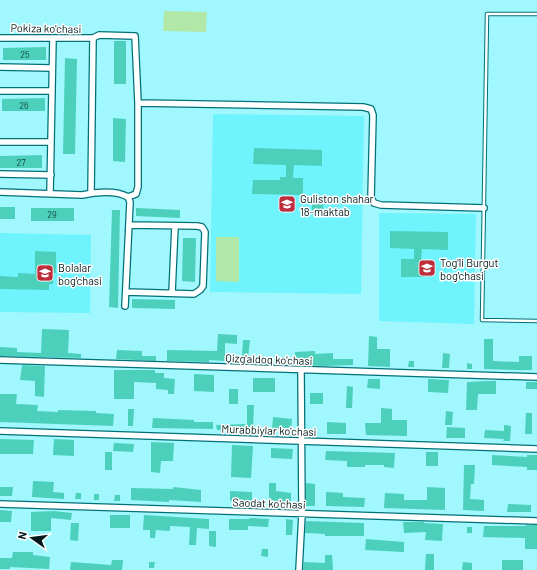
<svg xmlns="http://www.w3.org/2000/svg" width="537" height="570" viewBox="0 0 537 570" font-family="Barlow,sans-serif">
<style>
.built{fill:#6ff3fc}
.green{fill:#b1e8a8}
.building{fill:#4cd0bc}
.lines{fill:none;stroke-linecap:round;stroke-linejoin:round}
.service-casing{stroke:#017177;stroke-width:4.5}
.minor-casing{stroke:#017177;stroke-width:8}
.service{stroke:#fff;stroke-width:2.5}
.minor{stroke:#fff;stroke-width:5.5}
.labels{text-anchor:middle;dominant-baseline:central;stroke-width:3;stroke-linejoin:round;paint-order:stroke}
.number-label{font-size:9px;fill:#144742}
.street-label{font-size:11px;fill:#01191a;stroke:#fff}
.poi-label{font-size:11px;fill:#01191a;stroke:#fff;text-anchor:start}
</style>
<rect width="100%" height="100%" fill="#a0f7fd"/>
<path class="built" d="M213,114L364,116L361,294L210,292Z
M379,213L476,214L474,324L379,321Z
M0,233L91,235L90,313L0,312Z"/>
<path class="green" d="M164,11L207,12L206,32L163,31Z
M216,237H239V282L216,281Z"/>
<path class="building" d="M114,41H126V84H114Z
M46,47V60H3V48Z
M65,58L77,59L75,154H63Z
M45,98V111H2V99Z
M113,118L126,119L125,162L113,161Z
M254,148L322,150V166L294,165L293,178H303V195L252,194L253,180H280V177H286V165L253,164Z
M42,155V168H0V156Z
M312,196H323V215H312Z
M0,207H15V219H0Z
M31,208H74V221H31Z
M136,208L180,210V218L136,216Z
M112,210H120L118,308L109,307Z
M390,231L448,232V250L422,249L421,260H433L432,277H401V259H414V249L390,248Z
M183,238H196L195,282L182,281Z
M35,251L56,252V273H53V284H49V290L0,289V276L18,277V273L35,274Z
M132,299L175,300V309L132,308Z
M42,329L69,330L68,353L81,354V358L0,356V347L17,348V352L41,353Z
M218,334L237,335V344L225,343V361L209,360V362L167,361V350L217,351Z
M369,336L377,337V349H390V367L368,366Z
M484,339H493V361L519,362V356H532V370H517L484,369Z
M243,340H250L248,358L266,359L265,364L242,363L243,357H242Z
M117,350L142,351V356H156V361L116,359Z
M315,351V354L333,353V359H353V365L325,366L295,365V352Z
M443,353L450,354L449,368H442Z
M409,361H414V367H408Z
M467,363L472,364V369H467Z
M22,365L45,366L44,397L35,396V381L20,380Z
M114,370H155V373H164V378L175,379L174,394H168V390L156,389V383L134,382V399H114Z
M194,374L214,375V392L194,391Z
M253,378H275V392H253Z
M368,379H380V389L367,388Z
M428,379L449,380L448,393L428,392Z
M487,381H496V394H478L477,410H466L467,382Z
M526,382H537V389H526Z
M347,386L353,387L352,408H346Z
M229,389H238V404H229Z
M310,393H323V404H310Z
M0,394H17L16,404L38,405L37,411L58,412V410L96,411V413L114,414L113,426L0,422Z
M247,405H254L253,431L217,430L216,425L247,424Z
M381,408L392,409V420H407V436L366,435L365,423H381Z
M128,409H134L133,426H128Z
M446,411L453,412L452,425H445Z
M526,413H532V434H525Z
M273,417L292,419L291,432L272,430Z
M153,418L194,420V422H213V429L152,428Z
M327,422L346,423V434H327Z
M504,425L511,426L510,441H503L504,439L484,438L485,430L504,431Z
M447,427L465,428V438H446Z
M0,439L34,440L33,454H0Z
M54,439L74,440V456L53,455Z
M151,442L174,443L173,461H161L160,473L151,472Z
M114,443L134,444L133,452L113,451Z
M232,445L253,446L251,478L231,477Z
M271,448L293,449L292,459L271,458Z
M326,451L395,453L394,468L384,467V465H365V467H347V461L325,460Z
M105,452H112V470H105Z
M426,452H438V466H426Z
M492,455L527,457V455H537V470H527V467L492,465Z
M464,465H475L474,484H471L470,499L484,500V511L463,510Z
M33,481L54,482L53,492L64,493V499L32,497Z
M269,483H276V491L291,493V503H269Z
M306,483L315,484V506H306Z
M0,487H13L12,496H0Z
M173,487L201,490V502L169,500V502L131,500V488L173,489Z
M427,487L445,488V510L384,508L385,493L404,494V500H427Z
M230,491L252,492V502L230,501Z
M326,492L343,493V497L365,498L364,507L326,506Z
M76,493H81V499H75Z
M94,494H99V500H94Z
M115,495H120V501H114Z
M508,504L531,505V512H507Z
M0,510L12,511L11,522H0Z
M54,511L72,513L71,520L51,518V531H31V512Z
M110,515H130V528H110Z
M144,515L209,519V529L197,528L196,545H189L190,527L170,526V531L156,530L155,538H150V530H143Z
M250,518L269,519L268,527L248,526V530H229V519H249Z
M286,519L293,520L292,535H286Z
M306,521L364,523V536H325V534L305,533Z
M403,522H424V523L443,524L442,541L425,540L426,532L404,533Z
M71,523H79L78,541L70,540Z
M526,525H537V549H525V538L483,537L484,526H526Z
M467,527H472V533H467Z
M209,531H216V547L209,546Z
M366,539L404,542V552L365,550Z
M262,549H268V557L261,556Z
M13,552H33V555L50,557L49,569L10,567V569H0V558H12Z
M426,554H434V570H425Z
M325,555H332L333,570H303L304,562L325,563Z
M112,560H123L122,570H70L71,562L111,565Z
M502,560H523V570H502Z
M149,562H155L154,568H149Z
M463,562L472,563V570H462Z"/>
<g class="lines">
<g class="service-casing">
<path id="service" d="M537,14H487L482,320L537,321"/>
</g>
<g class="minor-casing">
<path id="minor" d="M0,38H93L99,35L135,36L138,103V187L136,194L128,197
M0,67L52,68
M0,91H52
M138,103L363,107L371,109L373,115L371,198L374,203L381,205L484,208
M0,142H51
M0,174L51,175
M0,192L82,195C95,192 116,190 128,197L130,202L125,306
M50,193L53,38
M91,193L93,38
M126,292L194,294L200,290L203,286L205,232L202,227L197,226L129,225
M172,293L175,226
M0,360L537,377
M0,431L537,449
M0,504L537,521
M299,570L302,514L301,370"/>
</g>
<use href="#service" class="service"/>
<use href="#minor" class="minor"/>
</g>
<defs>
<g id="school-square" transform="scale(0.9)"><rect x="-9" y="-9" width="18" height="18" rx="4" fill="#bd2d3b" stroke="#fff"/><path d="M0-5L7-2L0 1L-7-2ZM-4 1L0 2.5L4 1V4Q0 6-4 4Z" fill="#fff"/></g>
</defs>
<g fill-rule="evenodd">
<use href="#school-square" x="287" y="204"/>
<use href="#school-square" x="427" y="268"/>
<use href="#school-square" x="45" y="273"/>
</g>
<g class="labels">
<g class="number-label">
<text x="25" y="54">25</text>
<text x="24" y="105">26</text>
<text x="21" y="162">27</text>
<text x="52" y="214">29</text>
</g>
<g class="street-label">
<text transform="translate(46 28) rotate(1)">Pokiza ko'chasi</text>
<text transform="translate(269 359) rotate(2)">Qizg'aldoq ko'chasi</text>
<text transform="translate(269 430) rotate(2)">Murabbiylar ko'chasi</text>
<text transform="translate(269 503) rotate(2)">Saodat ko'chasi</text>
</g>
<g class="poi-label">
<text x="300" y="198">Guliston shahar<tspan x="300" dy="13">18-maktab</tspan></text>
<text x="440" y="262">Tog'li Burgut<tspan x="440" dy="13">bog'chasi</tspan></text>
<text x="58" y="267">Bolalar<tspan x="58" dy="13">bog'chasi</tspan></text>
</g>
</g>
<g transform="translate(32 538) rotate(284)" stroke="#ffffff" stroke-width="3" paint-order="stroke">
<path d="M0-3L7 15L0 10L-7 15Z" fill="#01191a"/>
<text y="-6" font-size="11" font-weight="bold" text-anchor="middle" fill="#01191a">N</text>
</g>
</svg>
